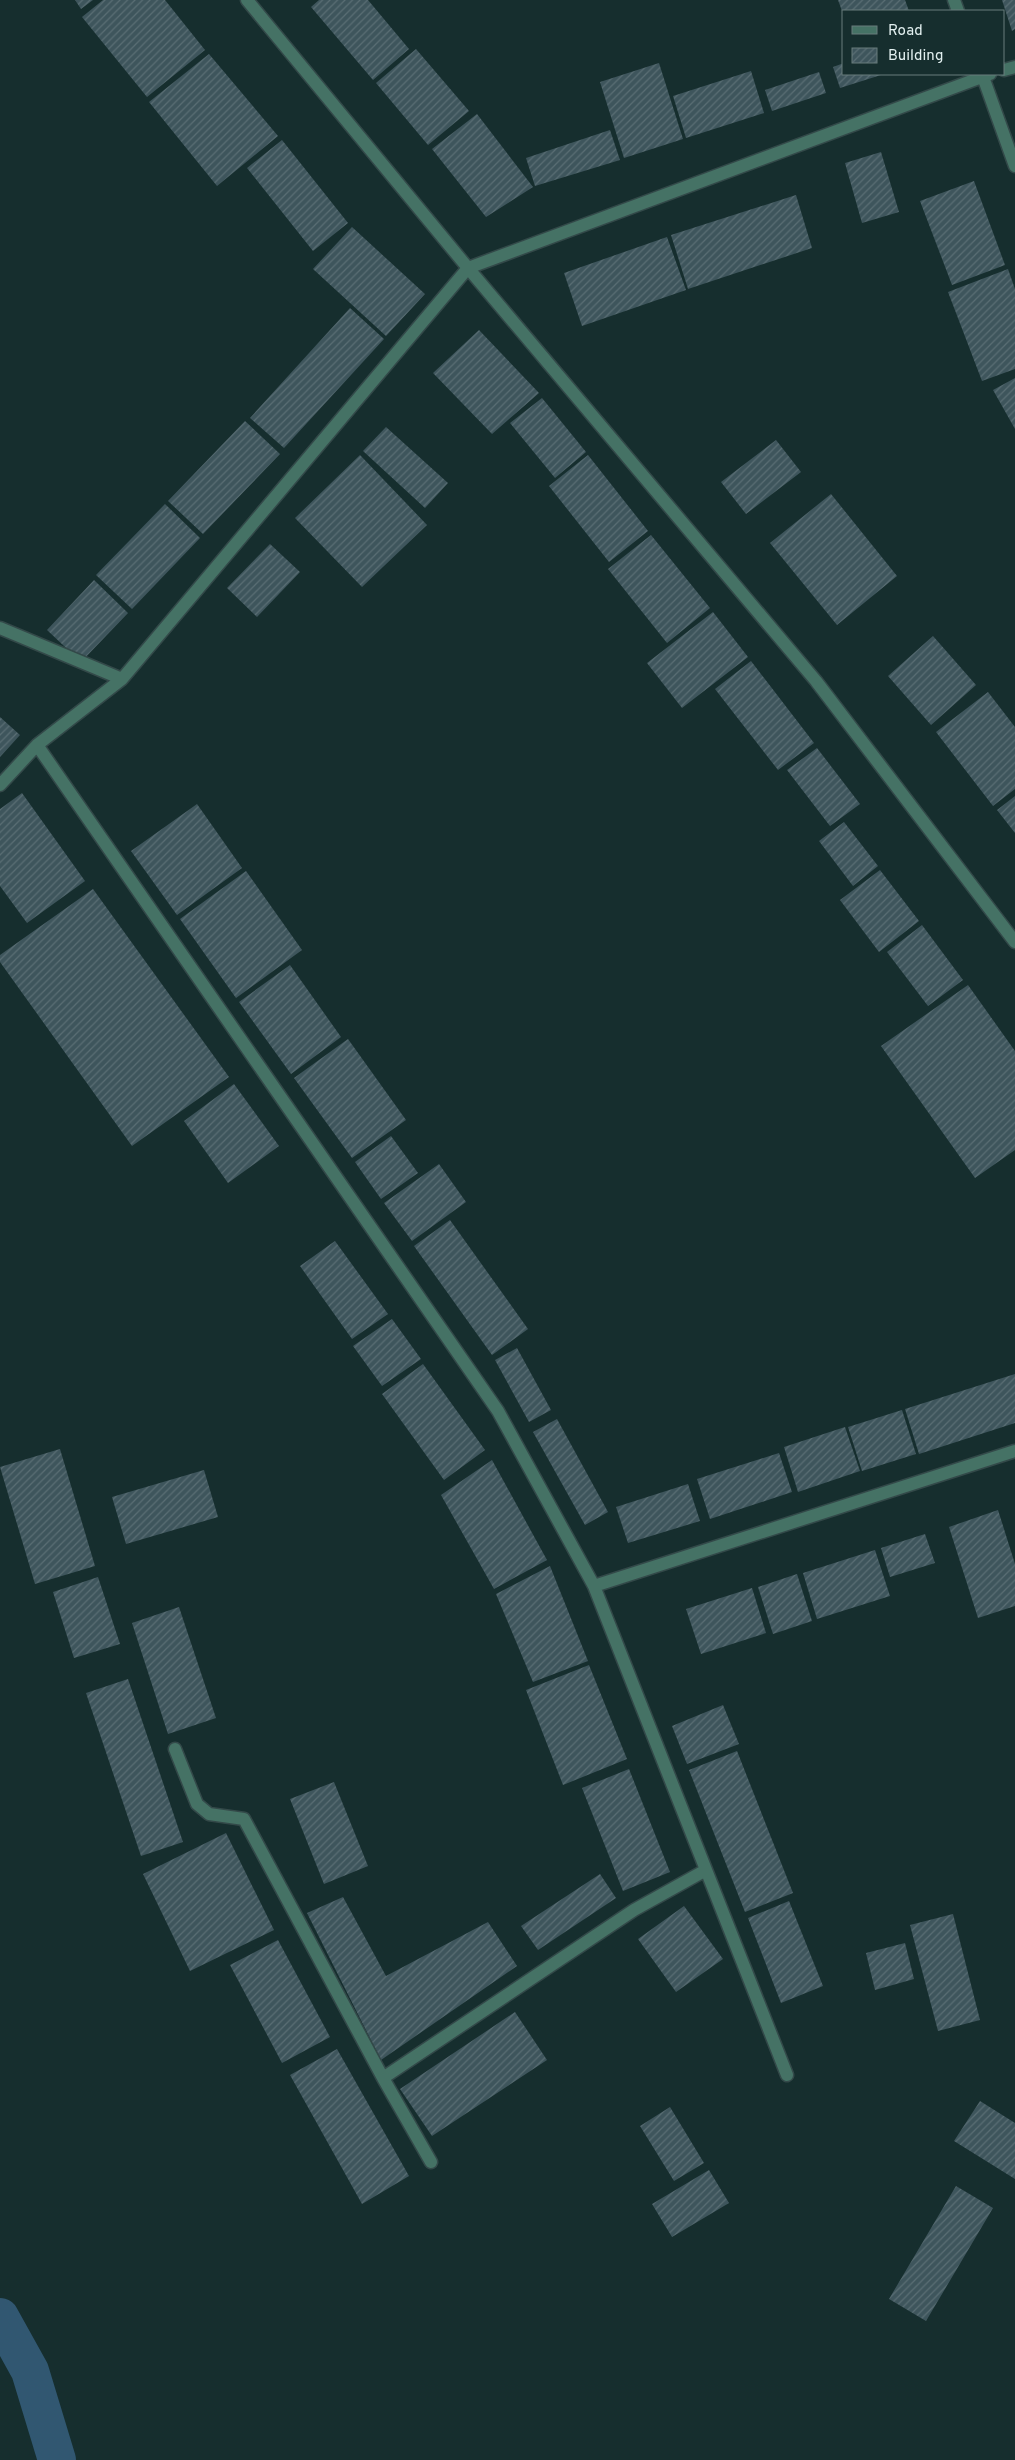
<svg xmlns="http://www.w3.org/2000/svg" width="1015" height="2460" viewBox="0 0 1015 2460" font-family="Overpass,sans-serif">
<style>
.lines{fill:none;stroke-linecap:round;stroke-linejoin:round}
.canal{stroke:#315771;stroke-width:38}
.building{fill:url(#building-hatch)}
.minor-casing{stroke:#334949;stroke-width:15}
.minor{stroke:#457265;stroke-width:12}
</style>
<defs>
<pattern id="building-hatch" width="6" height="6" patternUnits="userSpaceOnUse" patternTransform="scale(1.25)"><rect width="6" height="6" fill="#3e555c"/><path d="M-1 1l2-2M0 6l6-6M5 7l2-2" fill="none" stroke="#5a6e74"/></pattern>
</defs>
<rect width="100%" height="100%" fill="#162e2e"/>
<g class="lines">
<path class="canal" d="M0,2317L30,2371L57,2460"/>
</g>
<path class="building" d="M75,0H93L81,9Z
M103,0H165L205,50L147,97L82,17Z
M319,0H368L409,49L373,80L311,7Z
M838,0H905L909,11H842Z
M1002,0H1015V29L1012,31Z
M416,49L469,111L428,145L376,83Z
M209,54L278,136L217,186L149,102Z
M659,63L683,139L624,158L600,82Z
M844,63V74H884L840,88L833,67Z
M751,71L764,113L686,138L673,96Z
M819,72L826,93L772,111L765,90Z
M477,114L533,187L486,217L432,149Z
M610,130L620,160L535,186L526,158Z
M282,140L348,223L313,251L247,168Z
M881,152L899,212L862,223L845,163Z
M974,181L1005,265L952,285L920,201Z
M796,195L812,248L688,289L671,235Z
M352,227L425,294L386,336L313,269Z
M667,237L686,290L582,326L564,273Z
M1008,269L1015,289V369L982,381L948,292Z
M350,308L384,339L284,448L250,418Z
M479,330L539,393L492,434L433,373Z
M1015,378V429L993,390Z
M542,398L586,452L555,478L510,423Z
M245,421L280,454L203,534L168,501Z
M386,427L448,483L425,508L363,451Z
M776,440L801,472L746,514L721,482Z
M360,455L427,525L362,587L295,518Z
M588,455L648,531L609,562L549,486Z
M831,494L897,576L837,625L770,543Z
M165,504L200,538L132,609L96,575Z
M651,535L710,608L667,643L608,569Z
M270,544L300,572L257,617L227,588Z
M94,580L128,613L81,662L47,630Z
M713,612L748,657L682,708L647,663Z
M933,636L976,685L931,725L888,676Z
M751,661L814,743L778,770L715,689Z
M988,692L1015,727V789L993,806L936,732Z
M0,717L20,735L0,757Z
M817,748L860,804L830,826L787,770Z
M22,793L85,881L27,923L0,886V809Z
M1015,796V833L997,810Z
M197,804L242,868L177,915L131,851Z
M844,822L878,866L853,886L819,841Z
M880,870L919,921L879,952L840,900Z
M246,871L302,950L236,998L180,919Z
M93,889L229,1077L132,1146L0,962V955Z
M922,925L963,980L928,1006L887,952Z
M290,965L341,1037L291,1074L239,1002Z
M968,985L1015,1051V1150L975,1178L881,1046Z
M348,1039L406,1120L352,1158L294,1078Z
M234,1084L279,1146L228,1183L184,1121Z
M391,1136L418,1173L381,1199L355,1162Z
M439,1164L466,1202L412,1241L384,1203Z
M450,1220L528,1329L492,1355L414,1246Z
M335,1241L388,1314L352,1339L300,1266Z
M392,1319L421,1359L382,1386L353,1346Z
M517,1348L551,1410L529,1422L495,1360Z
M423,1364L485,1450L444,1480L382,1394Z
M1015,1374V1423L919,1454L905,1409Z
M902,1410L916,1454L862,1471L848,1427Z
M557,1419L608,1512L585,1525L533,1432Z
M845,1427L860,1471L798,1492L784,1447Z
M60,1449L95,1566L35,1584L0,1467Z
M779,1453L792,1492L710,1519L697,1479Z
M492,1460L547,1560L494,1589L441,1495Z
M204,1470L218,1517L126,1544L112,1497Z
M688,1484L700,1521L628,1543L616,1507Z
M998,1510L1015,1564V1606L978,1618L949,1527Z
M925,1534L935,1563L890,1577L881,1548Z
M875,1550L890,1596L817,1619L803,1573Z
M550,1566L588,1661L533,1682L496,1594Z
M797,1574L812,1621L773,1634L758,1587Z
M98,1577L120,1644L74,1658L53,1592Z
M752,1588L766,1633L701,1654L686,1609Z
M179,1607L216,1718L168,1734L132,1623Z
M589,1665L627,1759L563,1785L526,1690Z
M128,1679L183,1842L141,1856L86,1693Z
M723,1705L739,1744L687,1764L672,1726Z
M737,1751L793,1893L745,1912L689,1770Z
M629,1769L670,1872L623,1891L582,1788Z
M334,1782L368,1866L324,1884L290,1799Z
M226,1833L274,1930L190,1971L143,1874Z
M600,1874L616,1898L538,1950L521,1926Z
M343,1897L386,1976L488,1922L517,1966L381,2060L307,1913Z
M789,1901L823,1986L781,2003L748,1918Z
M684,1906L723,1959L676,1992L638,1939Z
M953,1914L980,2020L938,2031L910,1925Z
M278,1940L330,2037L282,2063L230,1965Z
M905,1943L914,1979L875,1990L866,1953Z
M515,2012L547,2060L432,2136L400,2089Z
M337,2049L409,2176L362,2204L290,2075Z
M980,2101L1015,2123V2179L954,2141Z
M670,2107L704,2163L674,2181L640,2126Z
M709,2170L729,2203L672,2237L652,2204Z
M956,2186L993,2208L926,2321L889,2299Z"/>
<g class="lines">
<g class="minor-casing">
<path id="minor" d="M247,0L468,268L816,681L1015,942
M954,0L958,11
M1004,70L1015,67
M982,74L1015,166
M0,628L122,679
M37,745L498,1411L594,1586L787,2075
M0,785L37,745L122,679L468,268L990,74
M594,1586L1015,1451
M175,1749L197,1804L209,1814L244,1819L383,2078
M431,2162L383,2078L634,1910L706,1870"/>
</g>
<use href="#minor" class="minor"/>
</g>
<rect x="842" y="10" width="162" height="65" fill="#162e2e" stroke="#687c7c"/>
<rect x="852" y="26" width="25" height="8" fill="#457265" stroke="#687c7c"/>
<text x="888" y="35" font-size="15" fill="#e2f0f0">Road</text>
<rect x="852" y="48" width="25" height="15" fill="url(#building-hatch)" stroke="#687c7c"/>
<text x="888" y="60" font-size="15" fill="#e2f0f0">Building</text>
</svg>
